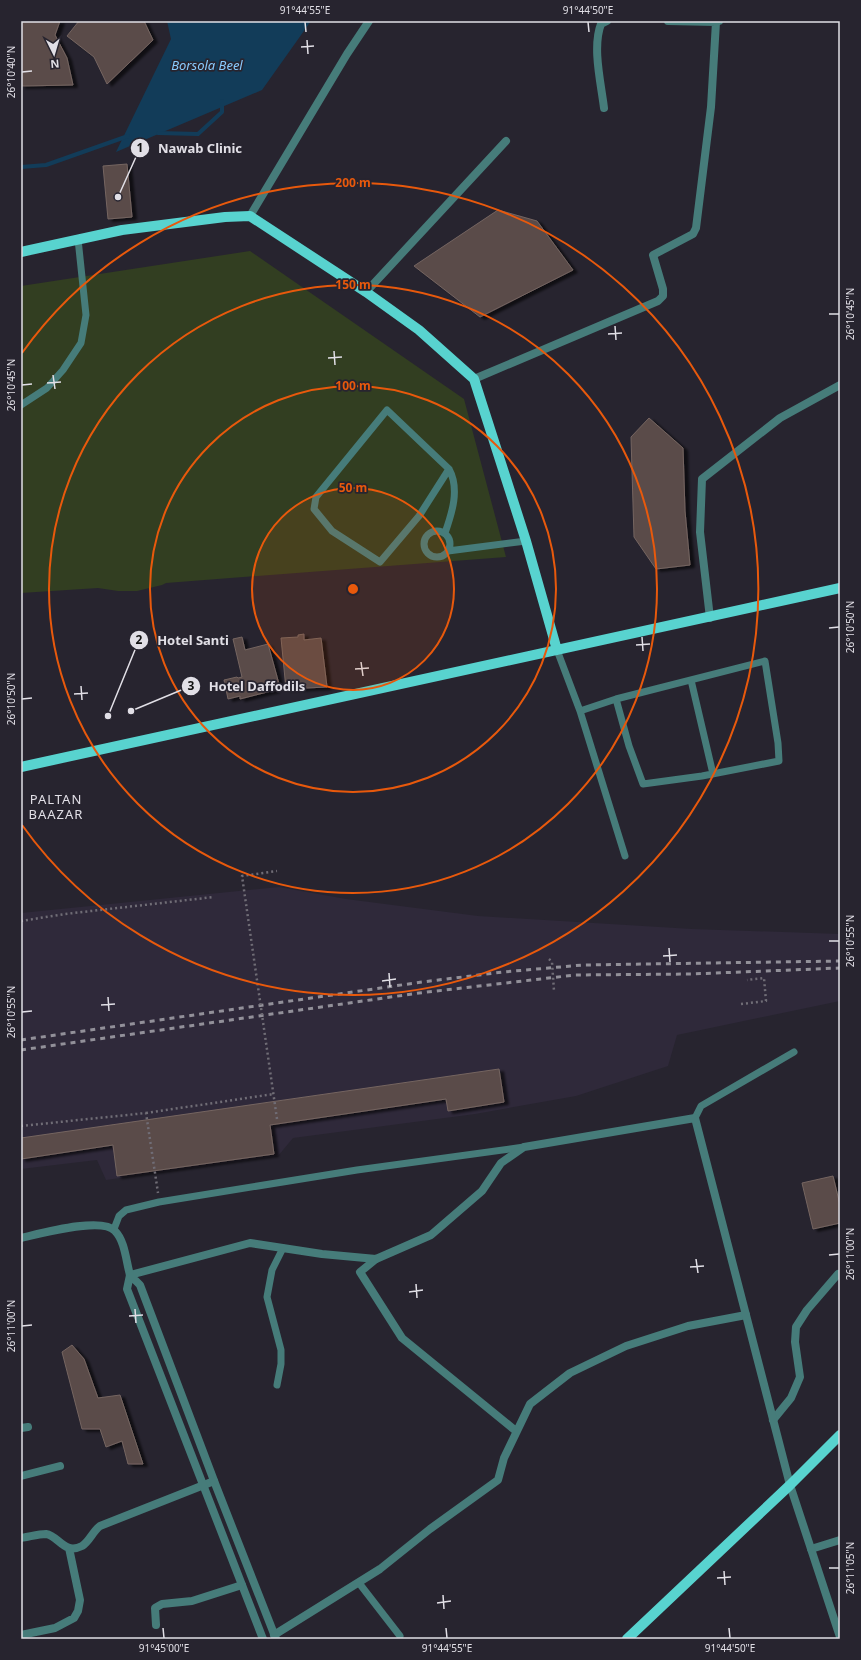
<svg xmlns="http://www.w3.org/2000/svg" width="861" height="1660" viewBox="0 0 861 1660" font-family="'Noto Sans',sans-serif">
<style>
.built{fill:#2f293a}
.green{fill:#323e21}
.water{fill:#123c59}
.lines{fill:none;stroke-linecap:round;stroke-linejoin:round}
.stream{stroke:#123c59;stroke-width:4}
.building{fill:#5a4b48;stroke:#756561;filter:url(#shadow)}
.path{stroke:#706d76;stroke-width:2.5;stroke-dasharray:2 3;stroke-linecap:butt}
.service{stroke:#467c7a;stroke-width:7}
.minor{stroke:#467c7a;stroke-width:8}
.tertiary{stroke:#467c7a;stroke-width:8}
.primary{stroke:#58d3cf;stroke-width:10}
.rail{stroke:#929099;stroke-width:3;stroke-dasharray:5 5;stroke-linecap:butt}
.path-bridge{stroke:#706d76;stroke-width:2.5;stroke-dasharray:2 3;stroke-linecap:butt}
.ticks{fill:none;stroke:#e1dfe6;stroke-width:1.5}
.ring{fill:none;stroke:#e8590c;stroke-width:2}
.labels{text-anchor:middle;dominant-baseline:central;stroke-width:3.5;stroke-linejoin:round;paint-order:stroke}
.water-label{font-size:13px;font-style:italic;fill:#88cafd;stroke:#27242f}
.neighbourhood-label{font-size:13px;letter-spacing:1px;fill:#e1dfe6;stroke:#27242f}
.centre{fill:#e8590c;stroke:#27242f;stroke-width:2}
.ring-label{font-size:12px;text-anchor:middle;font-weight:bold;fill:#e8590c;stroke:#27242f;stroke-width:3.5;stroke-linejoin:round;paint-order:stroke}
.leader{fill:none;stroke:#e1dfe6;stroke-width:1.5}
.callout-dot{fill:#e1dfe6;stroke:#27242f;stroke-width:1.5}
.mark-label{font-size:12px;text-anchor:middle;font-weight:bold;fill:#111}
.callout-label{font-size:13px;text-anchor:middle;font-weight:bold;fill:#e1dfe6;stroke:#27242f;stroke-width:3.5;stroke-linejoin:round;paint-order:stroke}
.neatline{fill:none;stroke:#e1dfe6;stroke-width:1.5}
.ticks-label{font-size:10px;text-anchor:middle;fill:#e1dfe6}
</style>
<defs>
<filter id="shadow"><feDropShadow dx="4.5" dy="2.5" stdDeviation="1" flood-color="#0009"/></filter>
</defs>
<rect width="100%" height="100%" fill="#27242f"/>
<path class="built" d="M279,887L346,899L478,916L692,929L840,934V1001L677,1035L668,1066L576,1096L475,1114L293,1138L278,1156L106,1180L97,1160L21,1169V913Z"/>
<path class="green" d="M250,251L464,399L506,557L166,583L162,585L137,591H118L98,588L21,593V286Z"/>
<path class="water" d="M167,21H311L262,90L116,152L171,39Z"/>
<g class="lines">
<path class="stream" d="M158,133L198,134L222,112V101
M21,167L46,165L128,136"/>
</g>
<path class="building" d="M21,21H60L55,35L67,58L73,85L21,86Z
M79,21H144L153,40L107,84L94,57L67,36Z
M127,164L132,217L108,219L103,166Z
M498,210L537,221L573,270L480,317L414,266Z
M649,418L683,448L685,511L690,565L656,569L634,537L631,437Z
M304,634V640L321,638L327,687L286,689L281,638L298,637V635Z
M242,637L245,650L268,644L279,684L274,685L275,690L240,699V696L228,699L224,680L237,677L238,678L242,677L233,639Z
M499,1069L504,1102L448,1111L446,1099L270,1125L274,1154L117,1176L113,1145L21,1159V1138Z
M833,1176L840,1205V1223L813,1229L802,1183Z
M72,1345L84,1359L98,1398L120,1395L143,1464H128L122,1441L106,1447L100,1429H82L62,1352Z"/>
<g class="lines">
<path class="path" d="M21,921L65,914L214,897
M549,959L552,962L554,991
M741,1004L766,1001L764,978L747,980
M146,1113L274,1094
M21,1126L146,1113L158,1193"/>
<path class="service" d="M21,405L47,388L63,370L81,343L86,315L78,239
M424 544a13 13 0 1 1 26 0a13 13 0 1 1-26 0Z
M445,533C452,513 460,489 449,469L387,410L316,497L314,509L332,531L380,562L419,516L449,469
M448,551L526,541
M557,650L580,711L625,856
M691,680L713,774
M580,711L616,699L765,661L778,743L779,761L702,776L643,784L629,746L616,699
M695,1118L701,1106L794,1052
M114,1229L119,1216L126,1210L159,1202L357,1170L524,1147
M277,1385L281,1364V1350L267,1297L272,1270L283,1248
M359,1583L400,1636"/>
<path class="minor" d="M668,21L716,22
M604,108C601,83 592,47 601,24L607,21
M366,292L506,141
M474,379L658,301L663,296V289L653,255L693,234L696,228L711,107L716,22L719,21
M710,618L700,532L702,479L780,418L840,385
M21,1238C39,1234 102,1216 115,1231C125,1241 126,1261 130,1275
M376,1259L360,1272L402,1338L516,1431
M773,1420L791,1398L800,1377L795,1342L796,1327L807,1310L838,1274
M21,1428L28,1427
M21,1476L60,1466
M21,1538C29,1537 38,1534 46,1534C59,1536 64,1555 82,1546C89,1542 93,1531 100,1526L214,1481
M811,1549L840,1540
M156,1625L155,1608L162,1604L192,1601L242,1585
M21,1635L55,1628L74,1618L78,1611L80,1600L69,1548
M274,1635L380,1569L430,1529L498,1480L504,1458L530,1404L570,1373L626,1346L688,1326L746,1315"/>
<path class="tertiary" d="M250,216L347,54L369,21
M130,1275L250,1243L322,1254L376,1259L431,1235L482,1191L501,1163L524,1147L695,1118L790,1485L840,1637
M130,1275L140,1285L216,1486L276,1639
M130,1275L127,1289L263,1639"/>
<path class="primary" d="M21,252L122,230L225,217L250,216L366,292L419,330L474,379L526,541L557,650
M21,767L840,588
M627,1639L790,1485L840,1435"/>
<path class="rail" d="M21,1040L422,982L503,972L583,965L840,961
M21,1050L419,993L575,975L691,974L840,968"/>
<path class="path-bridge" d="M277,1119L242,876L277,871"/>
</g>
<path class="ticks" d="M305,22L306,32M588,22L589,32M307,40L308,54M301,47L314,46M22,72L32,71M829,314H839M615,326L616,340M608,334L622,333M334,351L335,365M328,358L342,357M53,375L55,389M47,383L61,382M22,385L32,384M829,628L839,627M642,637L643,651M636,645L650,644M361,662L363,676M355,669L369,668M81,686L82,700M74,694L88,693M22,699L32,698M829,941H839M669,948L670,962M663,956L677,955M389,973L390,987M382,981L396,979M108,997L109,1011M101,1005L115,1004M22,1012L32,1011M829,1255L839,1254M696,1259L698,1273M690,1267L704,1266M416,1284L417,1298M409,1292L423,1290M135,1309L136,1323M129,1316L143,1315M22,1326L32,1325M829,1568H839M724,1571L725,1585M717,1578L731,1577M443,1595L444,1609M437,1603L451,1601M163,1628L164,1638M446,1628L447,1638M729,1628L730,1638"/>
<circle cx="353" cy="589" r="101" fill="#e8590c" fill-opacity=".12"/>
<g class="ring">
<circle cx="353" cy="589" r="101"/>
<circle cx="353" cy="589" r="203"/>
<circle cx="353" cy="589" r="304"/>
<path d="M22 353A406 406 0 1 1 22 825"/>
</g>
<g class="labels">
<g class="water-label">
<text x="207" y="65">Borsola Beel</text>
</g>
<g class="neighbourhood-label">
<text x="56" y="799">PALTAN<tspan x="56" dy="15">BAAZAR</tspan></text>
</g>
</g>
<circle cx="353" cy="589" r="6" class="centre"/>
<g class="ring-label">
<text x="353" y="187">200 m</text>
<text x="353" y="289">150 m</text>
<text x="353" y="390">100 m</text>
<text x="353" y="492">50 m</text>
</g>
<path class="leader" d="M118 197L140 148M108 716L139 640M131 711L191 686"/>
<g class="callout-dot">
<circle cx="118" cy="197" r="4"/>
<circle cx="108" cy="716" r="4"/>
<circle cx="131" cy="711" r="4"/>
<circle cx="140" cy="148" r="10"/>
<circle cx="139" cy="640" r="10"/>
<circle cx="191" cy="686" r="10"/>
</g>
<g class="mark-label">
<text x="140" y="152">1</text>
<text x="139" y="644">2</text>
<text x="191" y="690">3</text>
</g>
<g class="callout-label">
<text x="200" y="153">Nawab Clinic</text>
<text x="193" y="645">Hotel Santi</text>
<text x="257" y="691">Hotel Daffodils</text>
</g>
<rect width="861" height="1660" fill="none" stroke="#27242f" stroke-width="44"/>
<g transform="translate(54 54) rotate(175)" stroke="#27242f" stroke-width="3" paint-order="stroke">
<path d="M0-3L7 15L0 10L-7 15Z" fill="#e1dfe6"/>
<text y="-6" font-size="11" font-weight="bold" text-anchor="middle" fill="#e1dfe6">N</text>
</g>
<rect x="22" y="22" width="817" height="1616" class="neatline"/>
<g class="ticks-label">
<text x="305" y="14">91°44'55"E</text>
<text x="588" y="14">91°44'50"E</text>
<text transform="translate(11 72) rotate(-90)" y="4">26°10'40"N</text>
<text transform="translate(850 314) rotate(-90)" y="4">26°10'45"N</text>
<text transform="translate(11 385) rotate(-90)" y="4">26°10'45"N</text>
<text transform="translate(850 627) rotate(-90)" y="4">26°10'50"N</text>
<text transform="translate(11 699) rotate(-90)" y="4">26°10'50"N</text>
<text transform="translate(850 941) rotate(-90)" y="4">26°10'55"N</text>
<text transform="translate(11 1012) rotate(-90)" y="4">26°10'55"N</text>
<text transform="translate(850 1254) rotate(-90)" y="4">26°11'00"N</text>
<text transform="translate(11 1326) rotate(-90)" y="4">26°11'00"N</text>
<text transform="translate(850 1568) rotate(-90)" y="4">26°11'05"N</text>
<text x="164" y="1652">91°45'00"E</text>
<text x="447" y="1652">91°44'55"E</text>
<text x="730" y="1652">91°44'50"E</text>
</g>
</svg>
